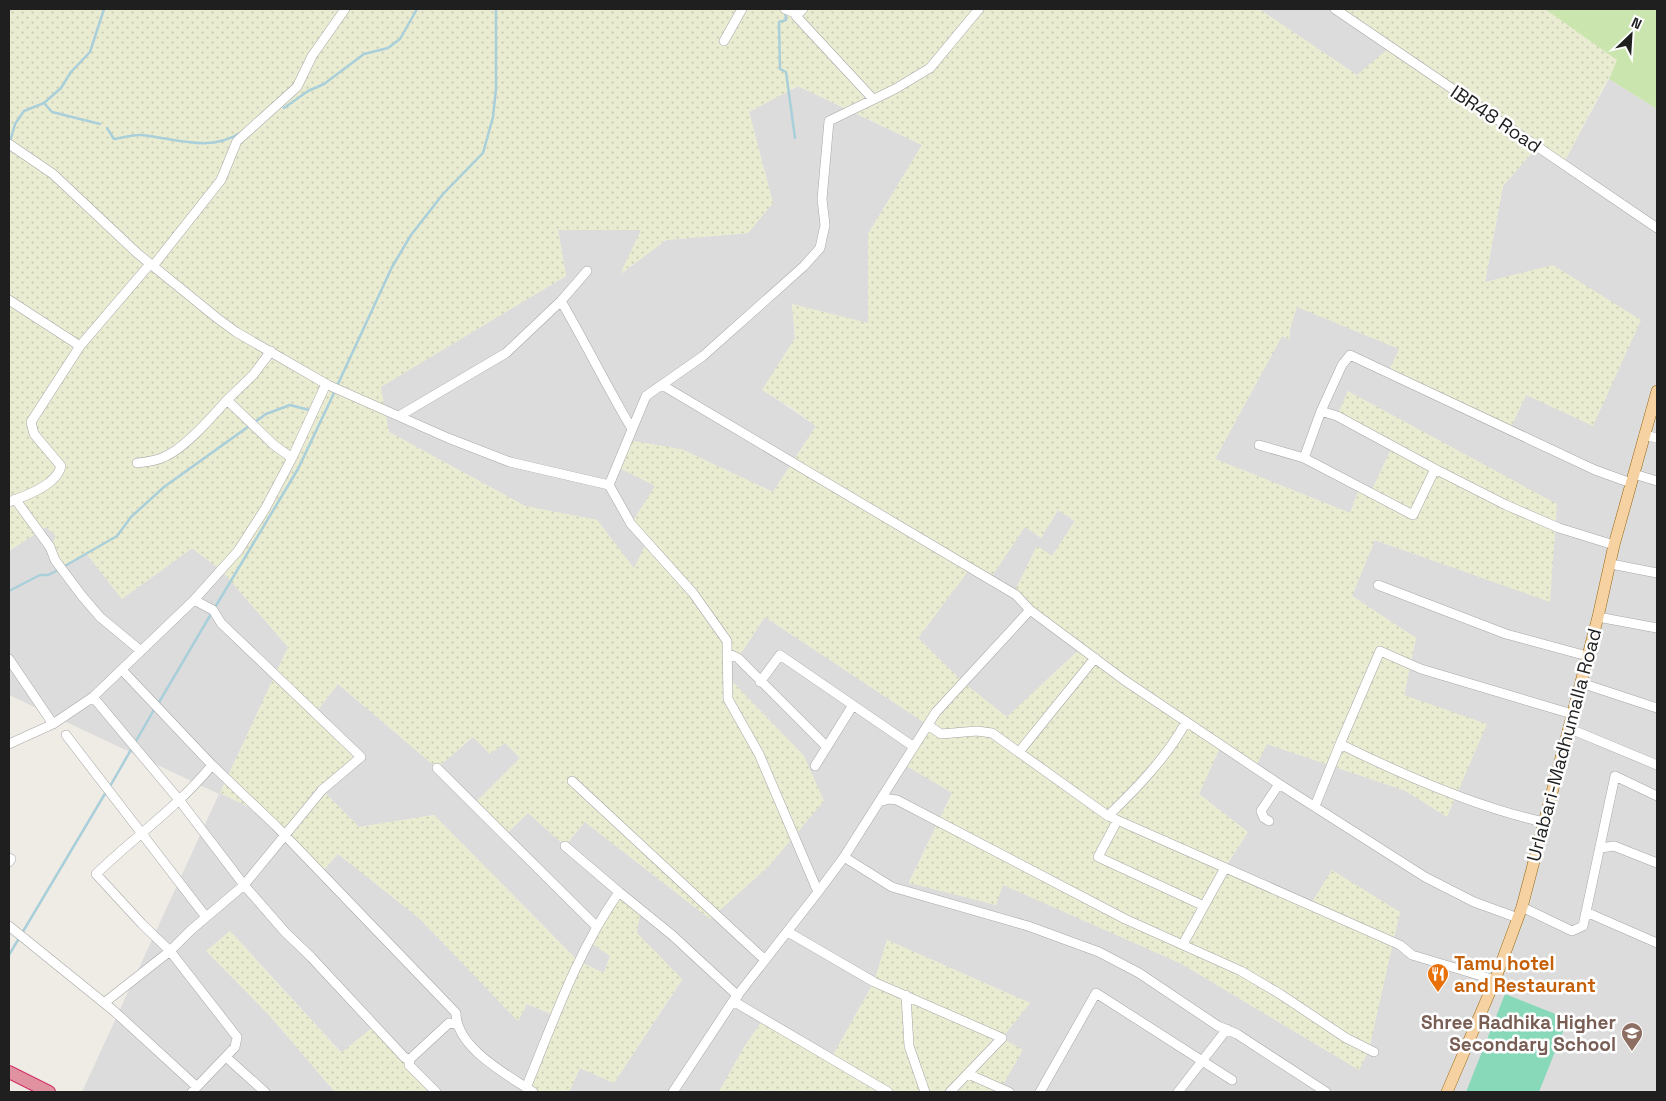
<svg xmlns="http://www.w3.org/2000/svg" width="1666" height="1101" viewBox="0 0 1666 1101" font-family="'Space Grotesk',sans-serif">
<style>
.residential{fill:#dddcdc}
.farmland{fill:url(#farmland-dots);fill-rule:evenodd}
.grass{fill:#cae6ae}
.pitch{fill:#88d9ba}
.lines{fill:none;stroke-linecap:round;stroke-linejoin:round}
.stream{stroke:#a9cfda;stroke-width:2.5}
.minor-casing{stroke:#a6a6a6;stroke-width:10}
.major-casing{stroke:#906309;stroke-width:12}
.highway-casing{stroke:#d02f67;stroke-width:14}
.minor{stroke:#fff;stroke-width:9}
.major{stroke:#f6d2a3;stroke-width:11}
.highway{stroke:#e192a1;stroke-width:12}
.labels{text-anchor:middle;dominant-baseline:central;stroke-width:5;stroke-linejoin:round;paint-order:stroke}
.street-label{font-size:19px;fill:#1f1f1f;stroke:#fff}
.food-label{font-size:19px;font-weight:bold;fill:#c56008;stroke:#fff;text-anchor:start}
.education-label{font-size:19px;font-weight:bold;fill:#785e54;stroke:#fff;text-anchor:end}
</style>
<defs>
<pattern id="farmland-dots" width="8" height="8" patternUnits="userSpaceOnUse" patternTransform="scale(1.25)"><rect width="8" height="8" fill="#eaecd2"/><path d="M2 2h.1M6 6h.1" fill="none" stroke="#c8cab4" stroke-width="1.8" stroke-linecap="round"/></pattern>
</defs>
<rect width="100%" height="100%" fill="#efece5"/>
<path class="residential" d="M1259,9H1335L1391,47L1357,75Z
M1609,79L1657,109V1092H1009L1001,1089L1002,1038L1030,1003L887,940L874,982L829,1062L763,1020L744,1047L719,1092H569L580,1068L614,1083L682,980L610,956L604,973L578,961L434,815L359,827L322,790L315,714L338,684L437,768L473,737L481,743L505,742L520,758L505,835L528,813L585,822L710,919L804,756L727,676V653L738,658L765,617L928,725L952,793L909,882L996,905L1002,884L1182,964L1359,1070L1332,871L1311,905L1225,868L1248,832L1199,794L1221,745L1267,744L1406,791L1447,817L1404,695L1416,638L1352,596L1374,540L1550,601L1348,391L1338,416L1393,445L1370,494L1350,513L1215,459L1282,336L1290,340V329L1297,306L1400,349L1388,372L1510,429L1526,395L1485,282L1503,186L1537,147L1563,164Z
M798,86L922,145L868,234V324L792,304L795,338L763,390L816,426L773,492L681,449L631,524L647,542L634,569L597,520L525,506L389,432L380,387L566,276L558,229L641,230L621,274L666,240L748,233L773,203L749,112Z
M1058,510L1075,521L1052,556L1037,546L1026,568L1081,648L1007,717L964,683L918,638L971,567L990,579L1025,526L1041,538Z
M46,527L56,536L61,568L86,553L122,599L192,548L222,571L288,647L220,793L263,814L321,873L337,853L419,918L518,1021L527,1004L554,1015L524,1092H426L430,1086L342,1053L230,931L207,951L269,1015L335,1092H201L197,1088L192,1092H82L219,794L9,695V551Z"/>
<path class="farmland" d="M9,9H1259L1357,75L1390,47L1335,9H1545L1618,60L1563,164L1537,147L1503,186L1485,282L1553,265L1641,320L1593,426L1526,395L1510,429L1388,373L1399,349L1297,307L1290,329V340L1282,336L1215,459L1350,513L1359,488L1370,494L1393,445L1337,416L1348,391L1557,504L1550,602L1375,540L1352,596L1416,638L1404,695L1487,724L1447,817L1406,791L1267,744L1255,768L1221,745L1199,794L1248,832L1225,867L1310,905L1332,870L1400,912L1369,1050L1359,1070L1182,964L1003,885L996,905L909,883L952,793L903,764L928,725L765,617L738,658L728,653L727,676L804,756L824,801L768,867L710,919L585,822L565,846L528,813L505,835L474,804L520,758L505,743L490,754L473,737L437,768L338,684L315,713L361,757L322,790L359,827L434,815L578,961L604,973L610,956L588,941L619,892L641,910L637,933L682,979L614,1083L580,1068L569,1092H524L554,1015L527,1004L518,1021L419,918L338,854L321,873L263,814L220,793L288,647L222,571L192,548L122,599L86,553L61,568L50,547L56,536L46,527L9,551ZM798,86L922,145L868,234V323L792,304L795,338L762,390L792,408L816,426L773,492L681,449L628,440L617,467L655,486L631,524L647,542L634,568L597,520L525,506L389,432L381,387L566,276L558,230H641L620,274L666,240L748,233L773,203L749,112ZM1058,510L1075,521L1052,556L1037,546L1016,588L1017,596L1081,648L1007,717L964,683L918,638L971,567L990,579L1025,527L1041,538Z
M230,931L341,1053L374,1026L431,1086L426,1092H335L269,1015L206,951Z
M887,940L1030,1003L1002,1038L1023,1050L1001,1088L1009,1092H719L744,1047L763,1020L829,1062L874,982Z"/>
<path class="grass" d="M1545,9H1657V109L1609,79L1617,60Z"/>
<path class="pitch" d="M1505,994L1568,1019L1539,1092H1466Z"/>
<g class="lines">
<path class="stream" d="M785,10L786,20L779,22L780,69L786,72L795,138
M44,103L52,112L100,124
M284,108L308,91L324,84L364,54L388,48L400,39L417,9
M107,128L114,139C123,138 133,134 141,135C174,138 209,153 240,133
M10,142L15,124L24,111L44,103L61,88L71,72L90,52L104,9
M337,386L392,267L411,235L443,194L483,153L493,117L496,89V9
M63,567L117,536L131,517L164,487L266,414L290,405L309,410
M9,591L40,575H48L58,570
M214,609L298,469L335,391
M158,704L211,614
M109,788L155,708
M9,955L106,792"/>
<g class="minor-casing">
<path id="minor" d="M785,9L797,14
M803,9L796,16L873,99
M1335,9L1657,228
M724,41L742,9
M9,144L53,174L137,253L217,318L236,332L328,385L448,438L510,462L609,485
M153,266L221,180L237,141L297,87L312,56L345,9
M9,300L80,346
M561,301C586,344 607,387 632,429
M662,385L1016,595L1030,610L1124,680L1279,784L1425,877L1474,902L1518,918
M227,400L253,375L271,351
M1321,411L1342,365L1350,355L1595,470L1631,483
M399,416L506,353L561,301L587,271
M1644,435L1657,438
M1259,445L1304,458L1413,515L1435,469L1506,505L1559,528L1614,545
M1304,458L1321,411L1337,416L1435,469
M137,463C146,462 156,461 164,457C185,448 212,417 227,400L274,445L292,458
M1634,474L1657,481
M15,499L50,547L55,560L82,596L100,617L141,651
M9,502C25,496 57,485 61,466L34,434L31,422L80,346L150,264
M1611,564L1657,573
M1378,585L1506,634L1587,656
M1598,617L1657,628
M727,653L738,658L827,747
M9,659L53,724
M122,670L212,765L276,826L456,1013C456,1048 508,1075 533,1092
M760,682L780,655L914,747
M1581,683L1657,708
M93,697L180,801L244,885L285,932L311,957L405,1058L410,1059L449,1023L456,1024
M928,725L941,734L977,731L992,733L1108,816C1137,788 1167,757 1186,722
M1568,728L1657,765
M66,735L206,917
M9,744L53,724L93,697L194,600L238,551L265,509L292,458L326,384
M1340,744L1380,651L1421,669L1572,714
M1019,752L1095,658
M815,766L853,705
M437,768L596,926
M572,781L765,960
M879,802L889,799L897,800L1125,919L1241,971L1280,994L1346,1038L1374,1052
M1315,806L1340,744C1401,774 1478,808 1544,822
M1108,816L1400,945L1412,955L1495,980
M1117,821L1098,857L1204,906
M1269,821L1264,818L1261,811L1279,784
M565,846L619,892
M1601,848L1614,846L1657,863
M844,857L892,887L1028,926L1099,952L1139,973L1218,1026L1237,1034L1326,1092
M9,858L11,859L9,862
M818,892L844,857L936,712L1030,610
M1522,907L1572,931L1583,926L1615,776L1657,796
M1586,912L1657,943
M9,926L114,1011L197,1087
M788,932L874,982L1002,1038L950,1092
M1183,944L1225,868
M906,995L909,1046L925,1092
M733,1001L888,1092
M104,1003L170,951L142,924L96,874C134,837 178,807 212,765
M226,1057L265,1092
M410,1059L409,1065L436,1092
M968,1074L1009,1092
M526,1088C554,1020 577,952 619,892L672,935L738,996
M192,1092L235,1047L237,1037L170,951L191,930L244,885L322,790L361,757L221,623L213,610L194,600
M673,1092L733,1001L818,892L759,754L728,699L727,641L693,593L631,524L609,485L646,396L703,356L804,266L820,248L825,225L822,199L829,121L895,89L930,68L979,9
M1040,1092L1096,993L1232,1080
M1178,1092L1227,1029"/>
</g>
<g class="major-casing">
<path id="major" d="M1447,1092L1495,980L1522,907L1598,617L1614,545L1657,391"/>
</g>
<g class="highway-casing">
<path id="highway" d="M9,1072L49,1092"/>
</g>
<use href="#minor" class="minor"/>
<use href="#major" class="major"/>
<use href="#highway" class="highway"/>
</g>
<defs>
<g id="restaurant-pin" transform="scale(1.125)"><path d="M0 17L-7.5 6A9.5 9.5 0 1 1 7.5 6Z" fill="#e8710a" stroke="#fff"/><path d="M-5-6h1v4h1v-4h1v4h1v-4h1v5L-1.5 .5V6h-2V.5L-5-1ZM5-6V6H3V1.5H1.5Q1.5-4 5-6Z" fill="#fff"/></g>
<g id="school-pin" transform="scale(1.125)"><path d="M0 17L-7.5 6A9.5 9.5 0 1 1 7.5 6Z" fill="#8d6e63" stroke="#fff"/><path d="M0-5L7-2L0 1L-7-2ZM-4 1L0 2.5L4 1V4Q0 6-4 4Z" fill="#fff"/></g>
</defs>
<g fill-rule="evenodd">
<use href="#restaurant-pin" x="1438" y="974"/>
<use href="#school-pin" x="1632" y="1033"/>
</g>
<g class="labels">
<g class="street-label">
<text transform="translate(1496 119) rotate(34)">IBR48 Road</text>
<text transform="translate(1564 745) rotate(-75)">Urlabari-Madhumalla Road</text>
</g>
<g class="food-label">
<text x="1454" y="963">Tamu hotel<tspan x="1454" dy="22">and Restaurant</tspan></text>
</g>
<g class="education-label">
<text x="1616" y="1022">Shree Radhika Higher<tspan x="1616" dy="22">Secondary School</tspan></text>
</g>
</g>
<rect width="1666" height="1101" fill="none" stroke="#1f1f1f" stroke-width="20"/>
<g transform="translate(1631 35) rotate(25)" stroke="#ffffff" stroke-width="4" paint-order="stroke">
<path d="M0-4L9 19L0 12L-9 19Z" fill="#1f1f1f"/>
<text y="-8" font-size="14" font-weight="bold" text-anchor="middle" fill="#1f1f1f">N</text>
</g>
</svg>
